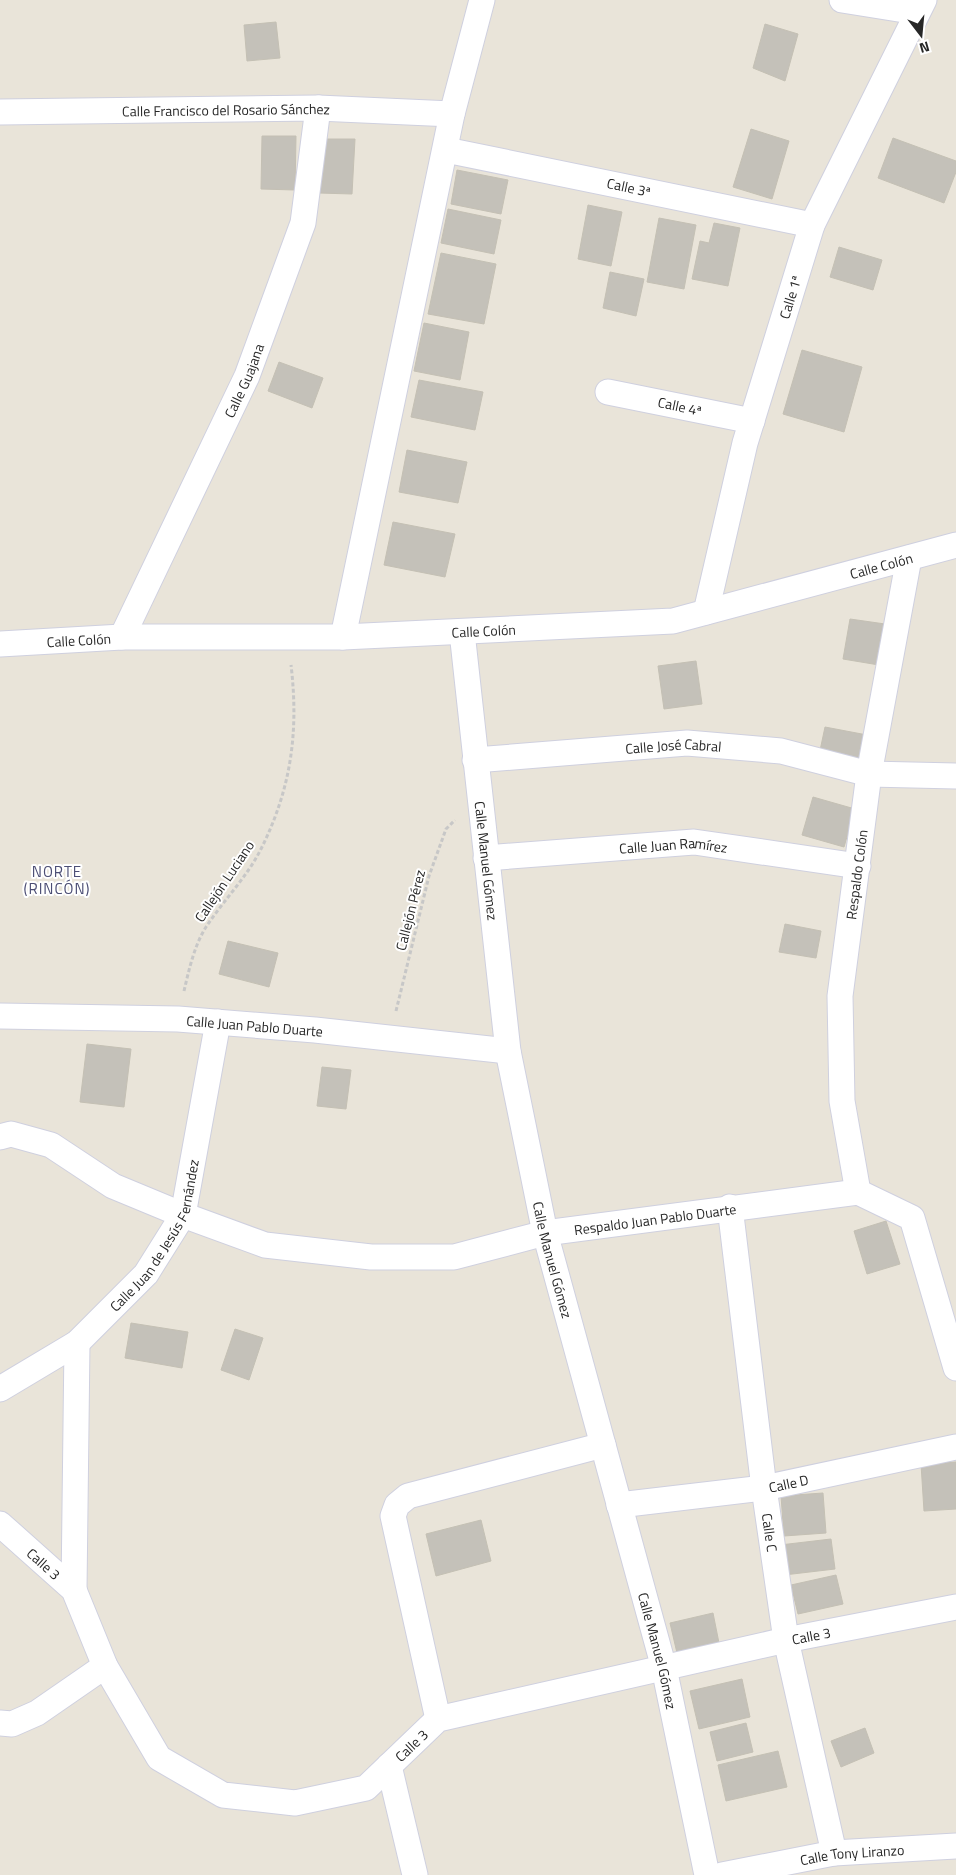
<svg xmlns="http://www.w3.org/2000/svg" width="956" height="1875" viewBox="0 0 956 1875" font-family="'Titillium Web',sans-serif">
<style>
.building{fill:#c4c1b9;stroke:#c4c0b4}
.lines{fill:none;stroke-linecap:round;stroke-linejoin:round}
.street-casing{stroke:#cfd0df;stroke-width:27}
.path{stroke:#c7c7c7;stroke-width:3;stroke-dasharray:4 2.5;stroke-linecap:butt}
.street{stroke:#fff;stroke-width:25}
.labels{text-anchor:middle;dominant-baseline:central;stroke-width:4;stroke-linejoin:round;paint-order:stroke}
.street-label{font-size:14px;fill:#272727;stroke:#fff}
.neighbourhood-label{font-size:15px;letter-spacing:1px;fill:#4b4d74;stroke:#fff}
</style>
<rect width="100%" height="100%" fill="#e9e4d9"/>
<path class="building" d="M276,22L280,58L247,61L244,25Z
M765,24L798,34L785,81L753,68Z
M751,129L789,141L772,199L733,187Z
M262,136H296L295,190L261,189Z
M893,138L956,161V172L944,203L878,178Z
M321,139H355L352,194L319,193Z
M457,170L508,180L501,214L451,204Z
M588,205L622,212L611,266L578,259Z
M448,209L501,220L494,254L441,243Z
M659,218L696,225L684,289L647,282Z
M714,223L740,228L728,286L692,279L700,241L709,243Z
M839,247L882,260L873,290L830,277Z
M441,253L496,264L484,324L428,314Z
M610,272L644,279L636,316L603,308Z
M424,323L469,332L460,380L414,371Z
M802,350L862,367L844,432L783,414Z
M279,362L323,378L312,408L268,391Z
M419,380L483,392L475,430L411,417Z
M407,450L467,462L458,503L399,492Z
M393,522L455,534L445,577L384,565Z
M850,619L885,624L879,665L843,659Z
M696,661L702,704L664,709L658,666Z
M825,727L867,735L861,768L818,760Z
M813,797L855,809L844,847L802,835Z
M785,924L821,931L816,958L779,952Z
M228,941L278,953L269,987L219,974Z
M87,1044L131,1049L124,1107L80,1102Z
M322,1067L351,1070L346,1109L317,1106Z
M886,1221L900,1264L867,1274L854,1231Z
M131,1323L188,1332L182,1368L125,1358Z
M235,1329L263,1338L249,1380L221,1370Z
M956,1462V1509L924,1511L921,1464Z
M823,1493L826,1533L784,1536L781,1496Z
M481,1520L491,1561L436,1576L426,1534Z
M831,1539L835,1569L784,1575L780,1545Z
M836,1575L843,1604L798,1614L791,1585Z
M713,1613L719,1643L677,1653L670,1623Z
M742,1679L750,1717L699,1729L690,1691Z
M746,1723L753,1752L717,1761L710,1732Z
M865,1728L874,1753L841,1767L831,1741Z
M778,1751L787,1787L726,1801L718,1765Z"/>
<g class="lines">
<g class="street-casing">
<g id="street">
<path d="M842,0L917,12"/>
<path id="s1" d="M0,112L318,108L452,114"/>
<path d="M446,150L812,225"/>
<path d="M608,392L752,421"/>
<path d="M706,612L745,443L812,225L924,0"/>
<path id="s2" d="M462,632L508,1051L545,1233L664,1668L707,1875"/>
<path id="s3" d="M122,637L247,376L303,223L318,108"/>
<path d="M343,637L452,114L482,0"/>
<path id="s4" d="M0,644L122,637H343L673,621L956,545"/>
<path id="s5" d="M475,760L687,743L781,751L869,774L956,776"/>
<path id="s6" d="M486,858L694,842L858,866"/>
<path id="s7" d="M0,1016L178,1019L315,1030L508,1051"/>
<path id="s8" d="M0,1137L11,1134L51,1145L113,1186L183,1215L265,1245L371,1257H454L545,1233L858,1192L912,1218L956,1368"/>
<path id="s9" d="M858,1192L842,1101L840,996L869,774L909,558"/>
<path id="s10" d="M730,1207L764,1488L786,1640L834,1853"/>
<path id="s11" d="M0,1389L77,1343L146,1274L183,1215L218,1022"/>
<path id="s12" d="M619,1505L764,1488L956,1447"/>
<path id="s13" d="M0,1524L74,1590L105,1666L159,1758L223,1795L295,1803L366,1788L438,1719L786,1640L956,1607"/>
<path d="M74,1590L77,1343"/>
<path d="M438,1719L393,1516L397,1505L408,1496L603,1445"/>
<path d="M0,1723L12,1724L37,1713L105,1666"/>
<path d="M389,1766L415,1875"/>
<path id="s14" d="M722,1875L834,1853L956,1846"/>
</g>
</g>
<path class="path" d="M184,991C189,970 194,946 206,927C223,901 247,877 261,849C291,789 299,732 291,665
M396,1011L429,876L446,829L455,820"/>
<use href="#street" class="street"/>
</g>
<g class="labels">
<g class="street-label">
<text stroke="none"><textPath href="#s1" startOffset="226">Calle Francisco del Rosario Sánchez</textPath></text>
<text transform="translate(629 187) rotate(12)">Calle 3ª</text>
<text transform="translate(790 297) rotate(-73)">Calle 1ª</text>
<text stroke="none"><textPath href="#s3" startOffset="284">Calle Guajana</textPath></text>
<text transform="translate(680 406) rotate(12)">Calle 4ª</text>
<text stroke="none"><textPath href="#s4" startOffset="889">Calle Colón</textPath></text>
<text stroke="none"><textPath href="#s4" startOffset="484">Calle Colón</textPath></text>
<text stroke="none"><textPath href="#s4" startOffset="79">Calle Colón</textPath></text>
<text stroke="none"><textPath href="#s5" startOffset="199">Calle José Cabral</textPath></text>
<text stroke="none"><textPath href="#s6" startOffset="188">Calle Juan Ramírez</textPath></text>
<text stroke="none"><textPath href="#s2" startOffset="230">Calle Manuel Gómez</textPath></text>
<text stroke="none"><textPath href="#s9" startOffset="320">Respaldo Colón</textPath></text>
<text transform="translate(224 881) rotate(-56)">Callejón Luciano</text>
<text transform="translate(410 910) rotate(-76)">Callejón Pérez</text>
<text stroke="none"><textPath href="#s7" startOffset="255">Calle Juan Pablo Duarte</textPath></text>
<text stroke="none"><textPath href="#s8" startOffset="685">Respaldo Juan Pablo Duarte</textPath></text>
<text stroke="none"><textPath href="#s11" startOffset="226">Calle Juan de Jesús Fernández</textPath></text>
<text stroke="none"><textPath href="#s2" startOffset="635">Calle Manuel Gómez</textPath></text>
<text stroke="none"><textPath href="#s12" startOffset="171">Calle D</textPath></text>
<text stroke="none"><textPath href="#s10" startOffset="328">Calle C</textPath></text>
<text stroke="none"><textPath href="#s13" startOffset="59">Calle 3</textPath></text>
<text stroke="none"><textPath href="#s13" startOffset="989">Calle 3</textPath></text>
<text stroke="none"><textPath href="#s2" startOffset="1040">Calle Manuel Gómez</textPath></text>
<text stroke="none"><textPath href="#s13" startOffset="569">Calle 3</textPath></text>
<text stroke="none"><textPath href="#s14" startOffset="132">Calle Tony Liranzo</textPath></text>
</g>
<g class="neighbourhood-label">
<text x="57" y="871">NORTE<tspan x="57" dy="17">(RINCÓN)</tspan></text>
</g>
</g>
<g transform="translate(921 35) rotate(164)" stroke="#ffffff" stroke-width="4" paint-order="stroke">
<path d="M0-4L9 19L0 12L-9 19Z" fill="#272727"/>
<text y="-8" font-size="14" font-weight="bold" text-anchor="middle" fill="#272727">N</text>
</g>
</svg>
